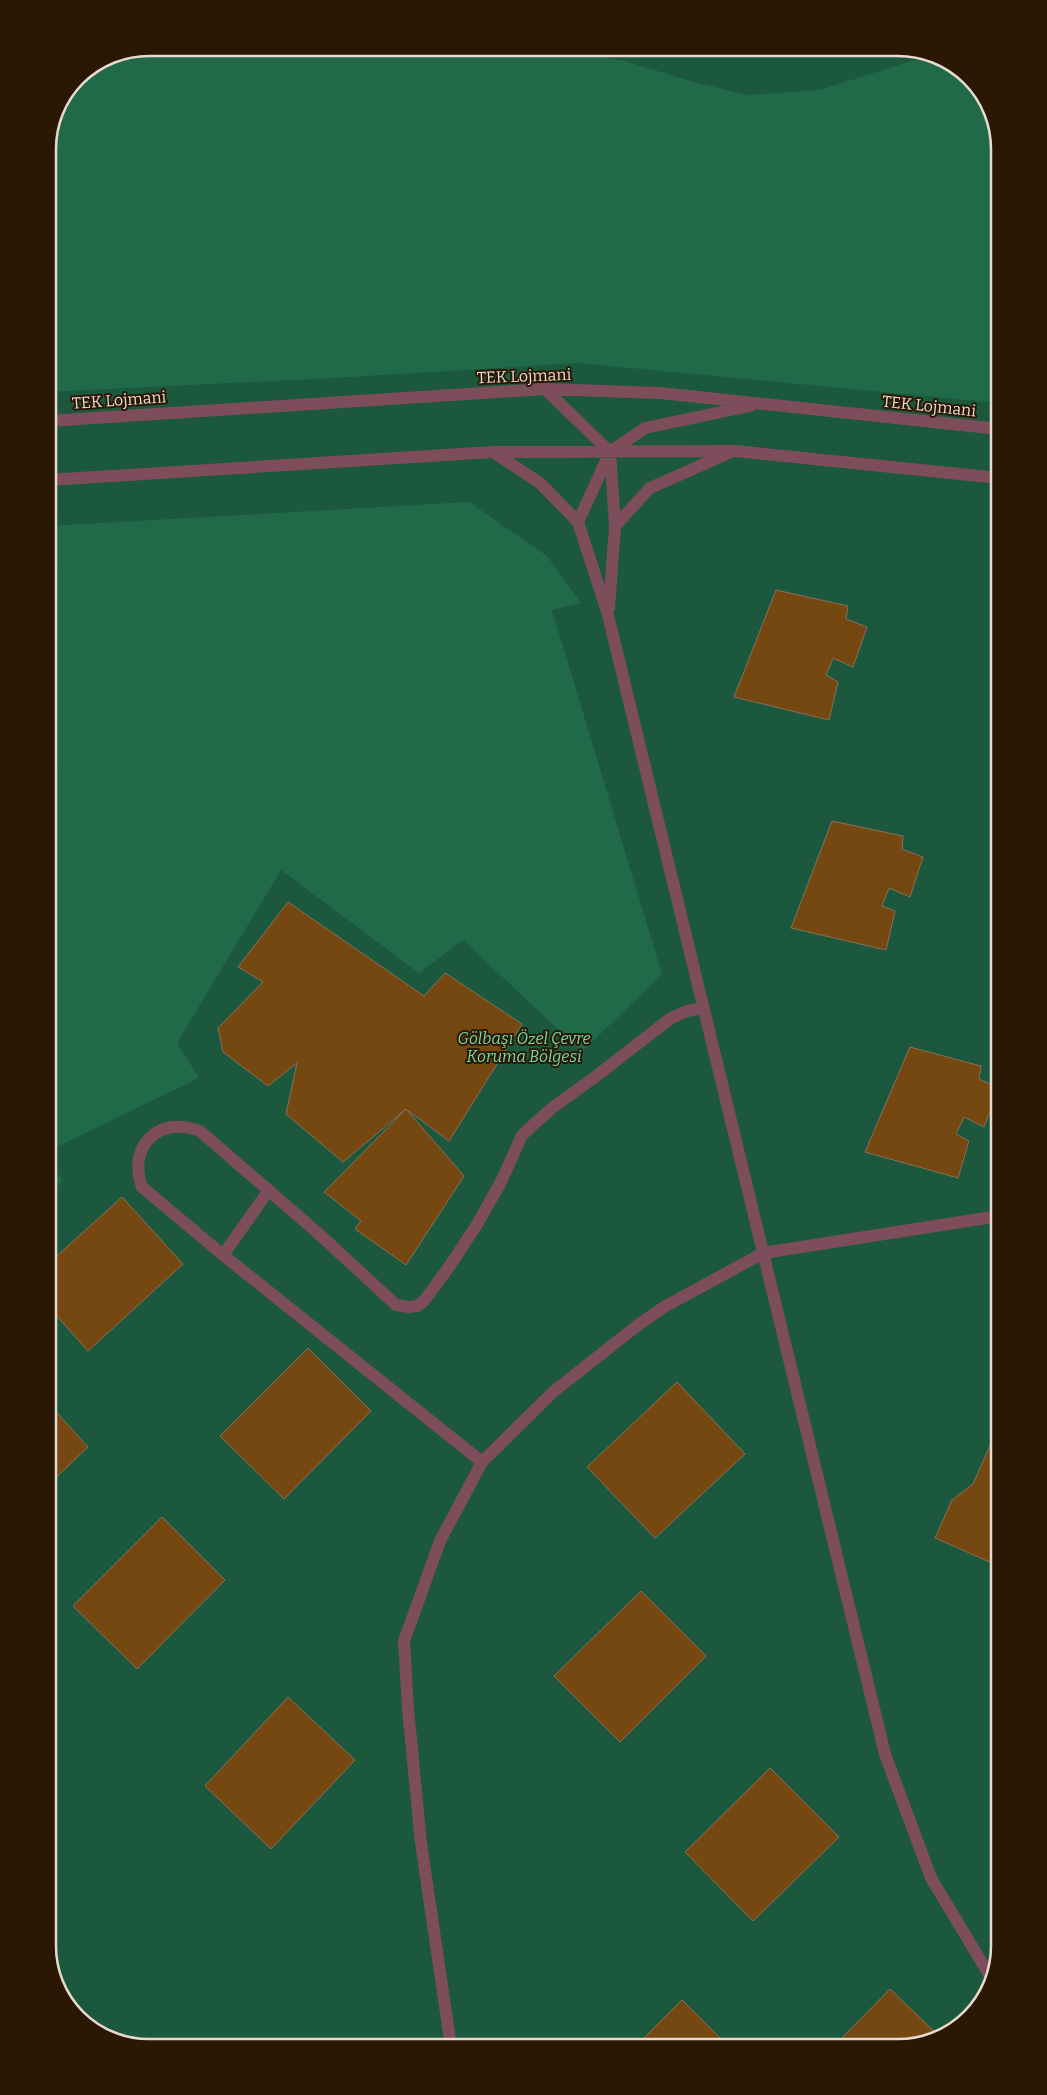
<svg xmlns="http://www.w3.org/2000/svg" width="1047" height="2095" viewBox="0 0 1047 2095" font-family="Bitter,serif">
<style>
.green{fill:#1c583d}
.forest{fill:#206a4a}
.building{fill:#754711;stroke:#887059}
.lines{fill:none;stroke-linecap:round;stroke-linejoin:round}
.minor{stroke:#7e4d5c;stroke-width:12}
.labels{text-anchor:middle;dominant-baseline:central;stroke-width:4;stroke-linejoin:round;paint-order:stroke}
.street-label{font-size:16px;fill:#e8dace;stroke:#2b1804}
.park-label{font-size:16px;font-style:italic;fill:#72d8a6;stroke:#2b1804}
.rim{fill:none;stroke:#e8dace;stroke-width:2.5}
</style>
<rect width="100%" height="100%" fill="#35220d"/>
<path class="green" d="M150,48H904L959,68L992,111L999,150V1946L982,2002L936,2040L897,2047H143L93,2030L55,1984L48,1945V143L55,110L78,77L111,55Z"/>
<path class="forest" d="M150,48H559L628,62L690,81L747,95L820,90L927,56L959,68L992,111L999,150V403L578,363L333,378L48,392V143L55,110L78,77L111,55Z
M469,502L547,556L581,603L552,610L662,974L582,1052L463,940L419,973L281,870L177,1043L199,1078L48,1151V526Z
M48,1162L63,1180L48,1198Z"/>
<path class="building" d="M776,590L848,606L846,619L867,627L853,667L833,658L826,675L838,682L829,720L734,697Z
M832,821L903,836L902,849L923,857L910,897L889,888L882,906L895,911L886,950L791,928Z
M288,902L424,996L445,973L522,1024L449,1141L406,1109L343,1162L286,1114L297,1063L268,1086L223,1052L218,1028L263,982L238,967Z
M910,1047L981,1066L979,1079L999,1088L984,1127L964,1117L956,1134L969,1141L958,1178L865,1152Z
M406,1109L464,1176L406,1265L355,1229L361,1221L324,1192Z
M122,1197L183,1264L88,1351L48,1306V1264Z
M308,1348L371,1411L284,1499L220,1436Z
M677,1382L745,1454L655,1538L587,1467Z
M48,1403L88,1447L48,1485Z
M993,1439L999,1442V1566L935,1538L952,1500L973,1484Z
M162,1517L225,1580L137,1669L73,1606Z
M641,1591L706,1656L620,1742L554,1676Z
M288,1697L355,1760L271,1849L205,1786Z
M999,1748V1766L991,1759Z
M770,1768L839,1837L753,1921L685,1852Z
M890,1989L940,2037L936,2040L897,2048L833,2047Z
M682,2000L729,2047H635Z"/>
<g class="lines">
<path class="minor" d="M545,389L610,452L615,526
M48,421L545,389L660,393L999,429
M493,452L540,483L578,522L608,615L885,1754L931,1878L990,1976
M48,480L493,452L735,451L999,478
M578,522L610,452L645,428L750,406
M609,608L615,526L650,488L731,452
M223,1255L269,1190
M482,1462L223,1255L142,1187C127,1146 159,1115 200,1131L319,1234L396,1305L409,1307L417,1306L424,1301L451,1264L476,1226L501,1182L522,1135L552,1108L595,1077L671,1018L687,1011L703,1008
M451,2047L421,1843L408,1709L404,1641L440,1541L482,1462L553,1392L638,1325L664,1307L763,1253L999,1216"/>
</g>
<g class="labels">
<g class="street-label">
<text transform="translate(524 376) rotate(-2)">TEK Lojmani</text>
<text transform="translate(119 400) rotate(-4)">TEK Lojmani</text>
<text transform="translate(929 406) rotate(6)">TEK Lojmani</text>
</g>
<g class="park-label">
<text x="524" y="1038">Gölbaşı Özel Çevre<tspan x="524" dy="18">Koruma Bölgesi</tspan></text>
</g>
</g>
<path d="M0 0H1047V2095H0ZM149 56H898A93 93 0 0 1 991 149V1946A93 93 0 0 1 898 2039H149A93 93 0 0 1 56 1946V149A93 93 0 0 1 149 56Z" fill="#2b1804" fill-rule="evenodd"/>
<path class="rim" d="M149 56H898A93 93 0 0 1 991 149V1946A93 93 0 0 1 898 2039H149A93 93 0 0 1 56 1946V149A93 93 0 0 1 149 56Z"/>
</svg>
